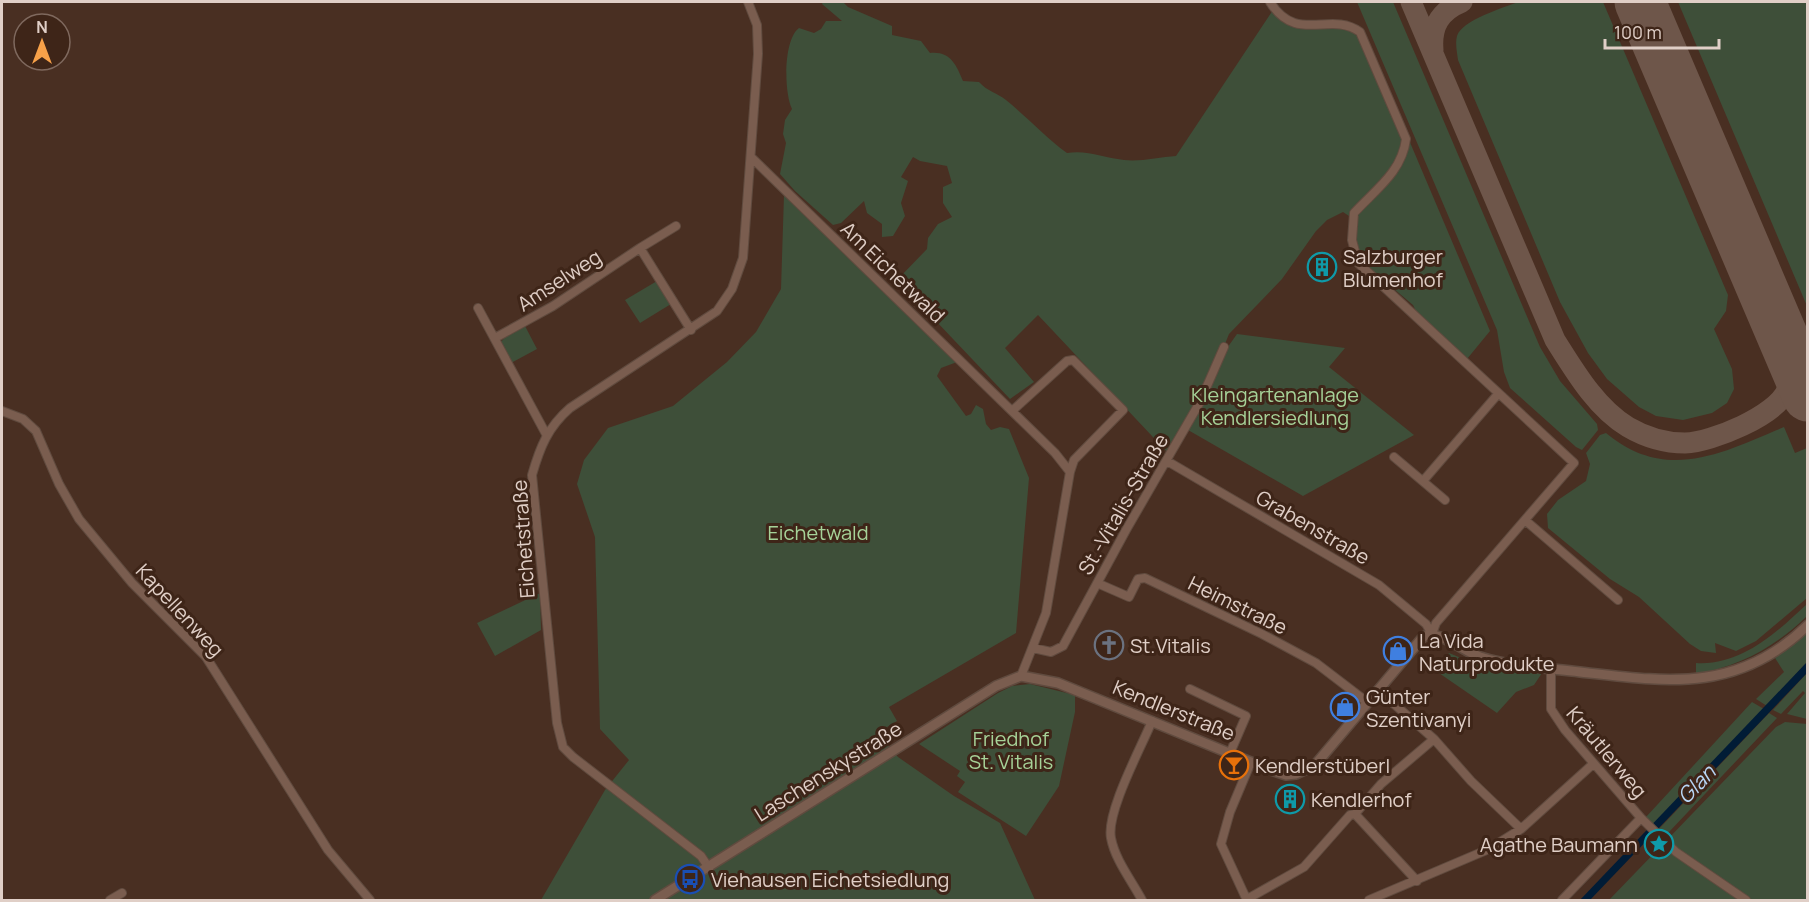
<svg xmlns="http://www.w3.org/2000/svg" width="1809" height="902" viewBox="0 0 1809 902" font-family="Manrope,sans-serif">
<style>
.green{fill:#3e4f39}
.water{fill:#011c36}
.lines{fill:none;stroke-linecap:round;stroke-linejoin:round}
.taxiway{stroke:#6e564a;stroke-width:21}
.runway{stroke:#6e564a;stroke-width:51}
.minor-casing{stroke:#604b3f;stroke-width:10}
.tertiary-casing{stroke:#604b3f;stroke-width:12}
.minor{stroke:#7a5d4f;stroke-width:8}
.tertiary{stroke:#7a5d4f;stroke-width:9}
.labels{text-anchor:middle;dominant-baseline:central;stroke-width:6;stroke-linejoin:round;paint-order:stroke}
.poi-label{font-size:20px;fill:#e0cfc7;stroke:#3e2518;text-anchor:start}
.street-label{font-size:20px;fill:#e0cfc7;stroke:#3e2518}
.park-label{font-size:20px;fill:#a6d298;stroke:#3e2518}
.water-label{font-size:21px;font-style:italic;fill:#b7d5f4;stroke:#3e2518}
</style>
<rect width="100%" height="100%" fill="#492f22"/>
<path class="green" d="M823,2H843L848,7L892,26V35L921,41L930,53C950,51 956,64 963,81L979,82C987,91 997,93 1006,100C1027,117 1045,137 1067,153C1089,150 1103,158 1124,160C1140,162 1160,157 1176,156L1273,10C1290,34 1315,22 1340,27C1346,28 1352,31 1358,33L1409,140L1490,331L1467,359L1416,311L1413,305L1361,261L1357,254L1355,220L1343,212L1327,220L1316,231L1282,279L1229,334L1212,376L1168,453L1038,315L1005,348L1034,382L1010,399L897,280L927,249L928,238L938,224L952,217L943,203V187L952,183L947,166L920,161L913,157L901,177L908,181L901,203L905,216L893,236L882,237V224L867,213L864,201L841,223L833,225L795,191L780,174L786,143L783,134L785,120L792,109C784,93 783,40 799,28L814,33L821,29L826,21H842L822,4Z
M1357,2H1393L1540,347L1560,381L1597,424L1598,430L1582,450L1576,447L1510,388L1504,372L1497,330Z
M1518,2H1603L1728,295L1726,311L1714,329L1732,369L1734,389L1727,403L1712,413L1683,420L1656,416L1639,407L1607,379L1588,353L1560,302L1458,60C1457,52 1455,43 1457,36C1462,20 1503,8 1518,2Z
M1678,2H1807V306Z
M784,195L957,362L941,368L937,376L966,416L971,414L976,405L983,409L986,424L991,430L1000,427L1009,429L1029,478L1016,633L889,707L897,721L877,733L898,757L954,796L1000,823L1035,900H541L605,790L629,760L600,729L595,537L577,484L584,460L608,428L673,406L727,362L756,332L781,289Z
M657,281L671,304L640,323L625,300Z
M525,326L537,349L511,363L501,342L506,336Z
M1237,334L1345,348L1329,367L1414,435L1303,496L1188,430L1225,351Z
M1784,427L1795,453L1807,448V598L1756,641L1736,651L1715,643L1716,653L1701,651L1690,644L1639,597L1610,579L1548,528L1547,514L1558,500L1586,481L1590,464L1586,453L1600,435L1606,433C1666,483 1722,453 1784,427Z
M540,593L541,630L495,656L477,623Z
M1807,604V616C1775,647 1741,666 1696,674V663C1741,666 1776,633 1807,604Z
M1807,632V662L1767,706L1756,699L1784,672L1775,658Z
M1449,653C1480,667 1508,671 1542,673L1534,685L1516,692L1497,713L1436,671Z
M1807,673V719L1787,714L1805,693L1803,691L1781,714L1773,710Z
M1030,684L1075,695V712L1059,786L1026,836L958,792L965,782L957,776L960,771L919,744L998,693L1012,686Z
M1752,702L1764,709L1653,825L1646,817Z
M1769,713L1777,718L1669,832L1665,836L1658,830Z
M1785,722L1807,724V900H1609L1776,727Z"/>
<path class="water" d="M1807,662V673L1590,900H1580Z"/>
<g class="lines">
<path class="taxiway" d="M1411,2L1555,340C1574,370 1596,408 1628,427C1645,437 1665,443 1685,443C1712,442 1776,416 1787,390C1791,380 1791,369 1792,359
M1433,50C1431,26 1440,11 1462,2"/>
<path class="runway" d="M1640,2L1808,396"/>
<g class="minor-casing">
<path id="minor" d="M1270,2C1297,45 1330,10 1360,32L1406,139C1402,172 1375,190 1354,213L1352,240L1358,263L1574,463L1436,623L1432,634
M751,157L1055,453L1070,472L1046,613L1021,676
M640,248L676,226
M478,308L546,434
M495,338L553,306L640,248L691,330
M2,411L23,419L36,431L59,484L79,519L132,583L206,657L328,850L370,900
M1012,411L1067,361L1073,360L1123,410L1074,460L1070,472
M1394,457L1445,500
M1167,461L1379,585L1426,624L1432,634
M1423,481L1498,394
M1525,520L1618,600
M1097,583L1129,597L1138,579L1145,578L1262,634L1316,663L1367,702
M1033,648L1051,652L1063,646L1126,530L1200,402L1224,347
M1551,669V709L1565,730L1641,818L1676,852L1746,900
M1190,689L1246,716L1230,753
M1378,690L1434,739L1471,781L1521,829
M1251,762L1230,812L1221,844L1245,896L1252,900
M1355,814L1417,881
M709,868L701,856L573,757L563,747L557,723L532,475C540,447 548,427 570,408L717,311L732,289L743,258L758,54L757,25L748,2
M1249,898L1304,867L1350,815L1355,814L1381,784L1434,739
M110,900L122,893
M1142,900C1132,881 1115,860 1111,838C1106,812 1141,748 1152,721
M1369,900L1489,849L1521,829L1593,764
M1562,900L1641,818"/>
</g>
<g class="tertiary-casing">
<path id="tertiary" d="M655,900L996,686L1021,676L1058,683L1268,769L1286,775L1296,774L1315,765L1423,637C1437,628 1465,652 1480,657C1512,667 1547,668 1580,672C1668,682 1738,693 1808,625"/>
</g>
<use href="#minor" class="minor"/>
<use href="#tertiary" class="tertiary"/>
</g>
<defs>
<g id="building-ring" transform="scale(1.5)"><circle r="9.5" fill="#3e2518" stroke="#0f9aa8" stroke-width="1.5"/><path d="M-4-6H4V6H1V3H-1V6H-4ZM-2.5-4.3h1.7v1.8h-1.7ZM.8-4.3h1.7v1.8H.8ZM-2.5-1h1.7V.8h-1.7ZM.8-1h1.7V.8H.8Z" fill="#0f9aa8"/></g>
<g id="church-ring" transform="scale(1.5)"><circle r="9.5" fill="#3e2518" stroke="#6b7280" stroke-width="1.5"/><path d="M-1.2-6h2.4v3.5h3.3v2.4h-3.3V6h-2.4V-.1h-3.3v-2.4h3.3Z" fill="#6b7280"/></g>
<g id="shop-ring" transform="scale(1.5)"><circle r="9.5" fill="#3e2518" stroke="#3f7fe0" stroke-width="1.5"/><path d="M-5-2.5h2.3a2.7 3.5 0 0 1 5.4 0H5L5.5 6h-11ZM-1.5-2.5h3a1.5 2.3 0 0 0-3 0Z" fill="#3f7fe0"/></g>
<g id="bar-ring" transform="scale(1.5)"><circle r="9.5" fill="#3e2518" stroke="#e8710a" stroke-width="1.5"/><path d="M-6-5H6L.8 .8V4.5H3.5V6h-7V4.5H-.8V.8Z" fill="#e8710a"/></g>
<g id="sight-ring" transform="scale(1.5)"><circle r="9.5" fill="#3e2518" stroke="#0f9aa8" stroke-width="1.5"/><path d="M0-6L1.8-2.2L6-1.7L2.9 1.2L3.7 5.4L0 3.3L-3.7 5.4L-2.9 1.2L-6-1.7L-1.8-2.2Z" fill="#0f9aa8"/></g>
<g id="bus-ring" transform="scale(1.5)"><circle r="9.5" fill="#3e2518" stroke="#1a4fb4" stroke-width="1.5"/><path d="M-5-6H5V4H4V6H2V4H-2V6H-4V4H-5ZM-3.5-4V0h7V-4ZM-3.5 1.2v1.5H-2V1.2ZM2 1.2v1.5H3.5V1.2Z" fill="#1a4fb4"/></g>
</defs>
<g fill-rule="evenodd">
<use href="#building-ring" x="1322" y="267"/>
<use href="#church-ring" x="1109" y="645"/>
<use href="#shop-ring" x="1398" y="651"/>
<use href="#shop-ring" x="1345" y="707"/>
<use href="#bar-ring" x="1234" y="765"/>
<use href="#building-ring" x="1290" y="799"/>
<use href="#sight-ring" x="1659" y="844"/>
<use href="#bus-ring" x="690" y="879"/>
</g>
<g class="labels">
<g class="poi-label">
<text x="1343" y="256">Salzburger<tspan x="1343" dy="23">Blumenhof</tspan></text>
<text x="1419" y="640">La Vida<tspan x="1419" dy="23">Naturprodukte</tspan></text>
<text x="1130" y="645">St.Vitalis</text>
<text x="1366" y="696">Günter<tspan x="1366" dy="23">Szentivanyi</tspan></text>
<text x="1255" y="765">Kendlerstüberl</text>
<text x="1311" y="799">Kendlerhof</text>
<text x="1638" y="844" text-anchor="end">Agathe Baumann</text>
<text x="711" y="879">Viehausen Eichetsiedlung</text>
</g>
<g class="street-label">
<text transform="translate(893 272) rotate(44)">Am Eichetwald</text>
<text transform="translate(559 280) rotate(-33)">Amselweg</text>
<text transform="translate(1123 504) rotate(-60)">St.-Vitalis-Straße</text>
<text transform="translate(1313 527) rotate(30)">Grabenstraße</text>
<text transform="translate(523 539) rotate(-94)">Eichetstraße</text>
<text transform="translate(1238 605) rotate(26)">Heimstraße</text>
<text transform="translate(180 610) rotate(47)">Kapellenweg</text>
<text transform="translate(1174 710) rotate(22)">Kendlerstraße</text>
<text transform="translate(1607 752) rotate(50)">Kräutlerweg</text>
<text transform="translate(828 771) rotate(-32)">Laschenskystraße</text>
</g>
<g class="park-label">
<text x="1275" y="394">Kleingartenanlage<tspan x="1275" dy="23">Kendlersiedlung</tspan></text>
<text x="818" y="532">Eichetwald</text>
<text x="1011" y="738">Friedhof<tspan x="1011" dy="23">St. Vitalis</tspan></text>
</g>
<g class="water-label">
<text transform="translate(1696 784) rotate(-46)">Glan</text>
</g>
</g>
<rect width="1809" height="902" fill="none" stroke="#e0cfc7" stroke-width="6"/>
<g transform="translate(42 42)"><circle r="28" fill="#3e2518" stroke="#7f695e" stroke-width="1.5"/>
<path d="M0-4.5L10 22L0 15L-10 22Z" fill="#f7a149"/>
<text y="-9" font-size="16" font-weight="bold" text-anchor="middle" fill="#e0cfc7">N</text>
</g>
<path d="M1605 39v9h114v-9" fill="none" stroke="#e0cfc7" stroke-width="3"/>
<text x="1614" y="39" font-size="18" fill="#e0cfc7" stroke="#3e2518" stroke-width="4.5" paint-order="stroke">100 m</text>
</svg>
